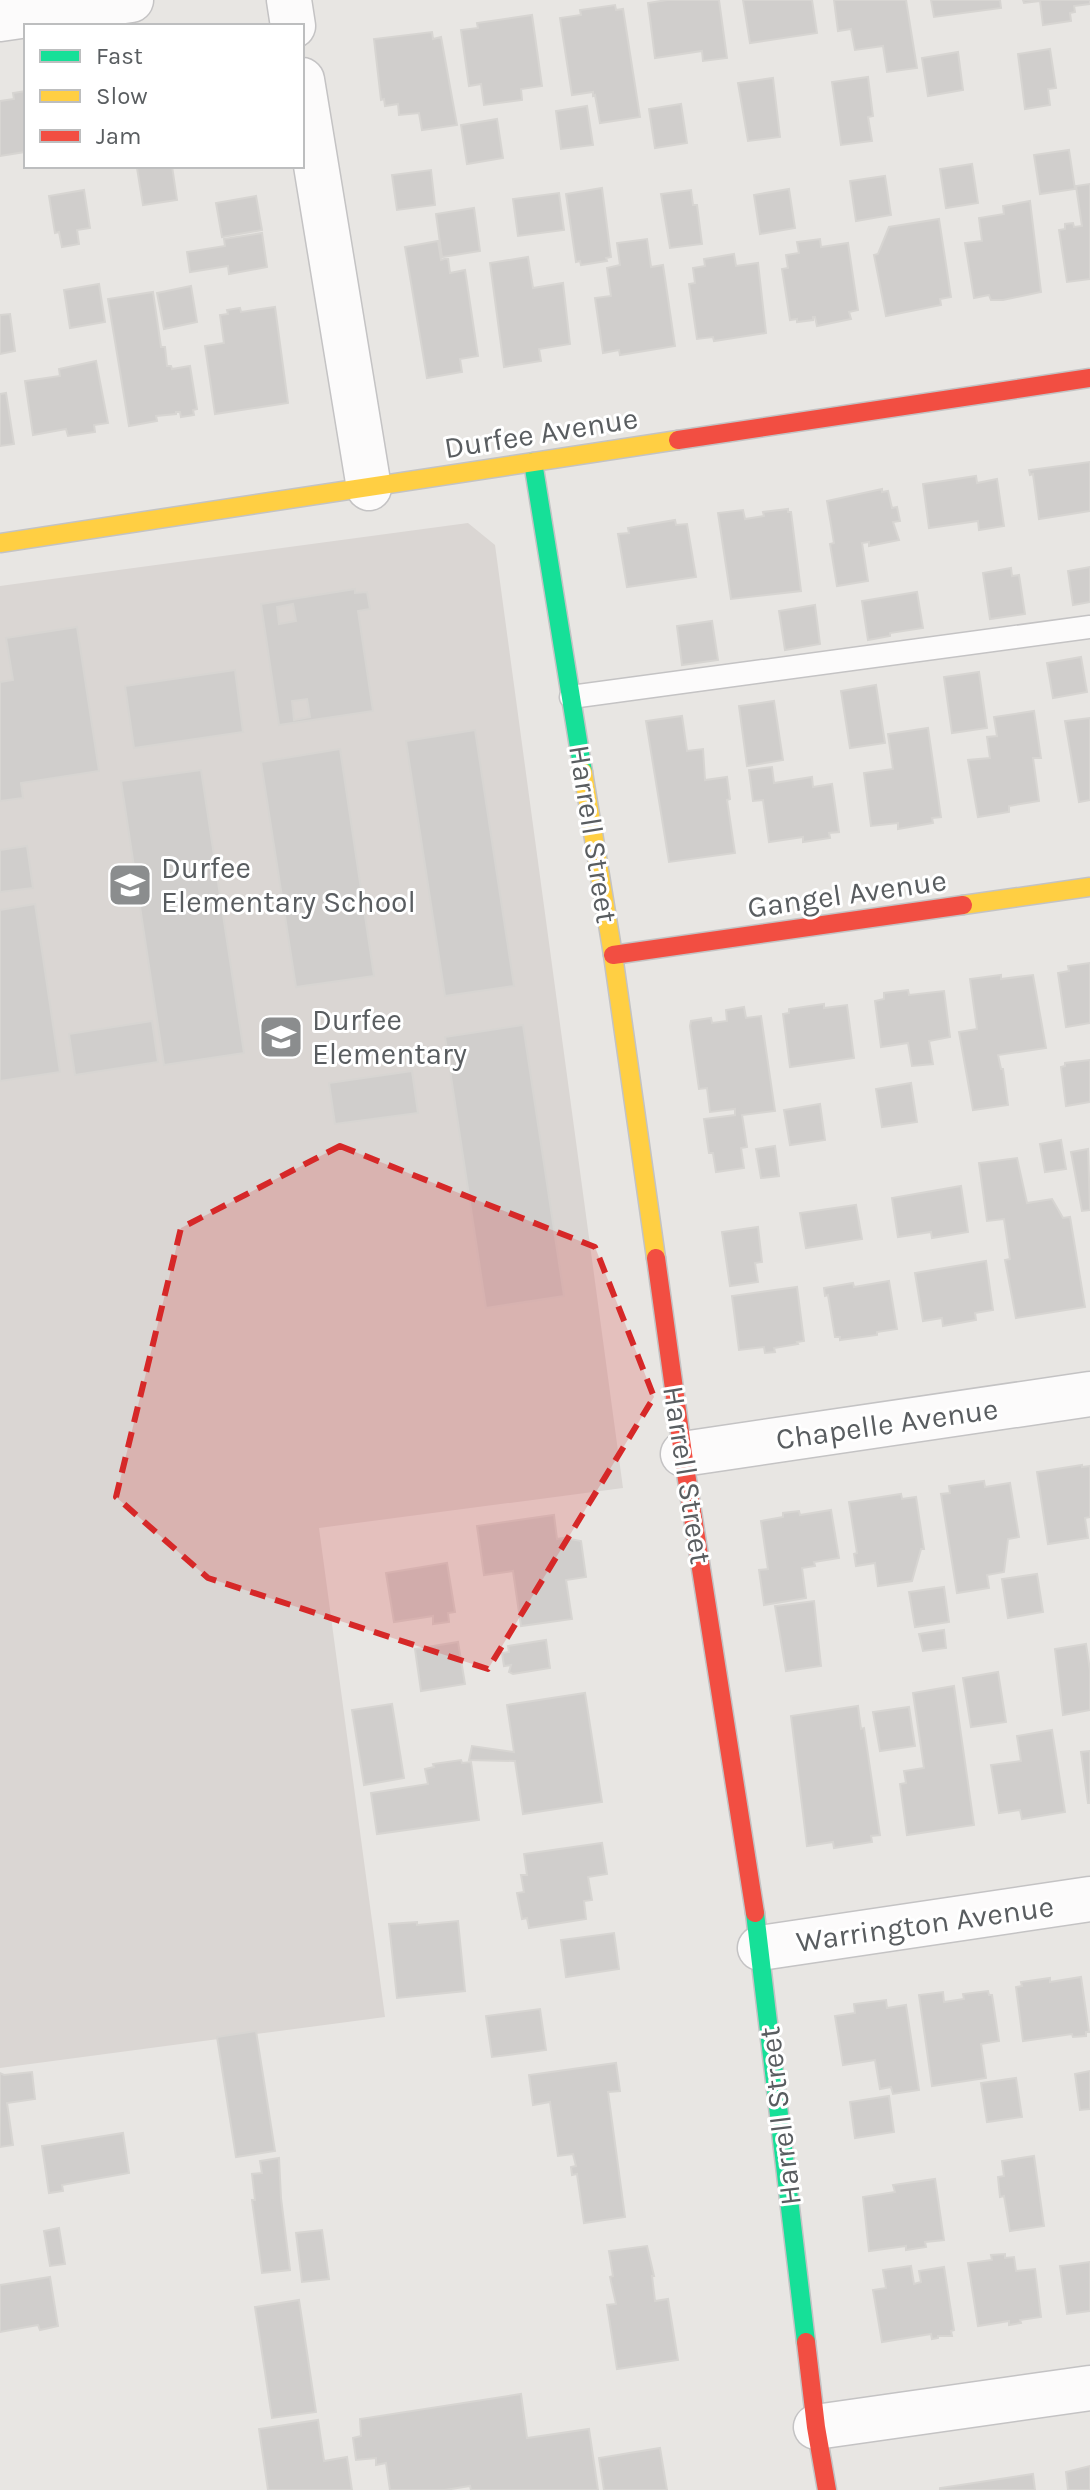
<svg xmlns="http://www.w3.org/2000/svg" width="1090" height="2490" viewBox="0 0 1090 2490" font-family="Karla,sans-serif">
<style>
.education{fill:#dad6d3}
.building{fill:#d0cecc;stroke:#d7d5d2;stroke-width:2;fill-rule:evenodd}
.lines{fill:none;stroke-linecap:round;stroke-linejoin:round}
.lane-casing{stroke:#c4c3c4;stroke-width:25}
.street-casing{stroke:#c4c3c4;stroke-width:47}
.fast-casing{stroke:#c3c3c4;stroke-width:21}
.slow-casing{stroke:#c3c3c4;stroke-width:21}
.jam-casing{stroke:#c3c3c4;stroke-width:21}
.lane{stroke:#fcfbfb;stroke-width:22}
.street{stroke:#fcfbfb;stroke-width:44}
.fast{stroke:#16e098;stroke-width:18}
.slow{stroke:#ffcf43;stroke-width:18}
.jam{stroke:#f24e42;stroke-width:18}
.marked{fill:#d62828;fill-opacity:0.2;stroke:#d62828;stroke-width:6;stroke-dasharray:16 10;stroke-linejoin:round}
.labels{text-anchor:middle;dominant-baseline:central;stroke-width:6;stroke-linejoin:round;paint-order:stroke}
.street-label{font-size:30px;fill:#595d60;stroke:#fff}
.poi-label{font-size:30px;fill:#595d60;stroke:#fff;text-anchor:start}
</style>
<rect width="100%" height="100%" fill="#e8e6e3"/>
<path class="education" d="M468,523L495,545L623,1488L319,1528L385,2017L0,2068V586Z"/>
<path class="building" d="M667,0H719L727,58L703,61L702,51L655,58L648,3Z
M743,0H812L817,33L750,43Z
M834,0H906L917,68L887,72L883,46L855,50L851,29L838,31Z
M931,0H1000L1001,8L934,17Z
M1023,0H1090V4L1074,6L1075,12L1070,13L1071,21L1043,25L1040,1L1024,3Z
M615,5L616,10L623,9L640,117L600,123L595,95L593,96V92L572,95L560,18L581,15L580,10Z
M532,15L542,86L521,89L522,100L484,105L481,84L469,86L461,30L478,28L477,23Z
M432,32L433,39L441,37L457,125L422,130L419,113L399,115L398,104L385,106L384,99L381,100L374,39Z
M1050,49L1056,88L1048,89L1050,105L1025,109L1018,54Z
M958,52L963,90L928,96L922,58Z
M868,77L873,116L868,117L872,141L841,145L832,82Z
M773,78L780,137L748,141L738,83Z
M26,91V159L25,152L0,156V101L14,99L13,93Z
M681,104L687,143L655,148L649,109Z
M587,106L593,145L561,149L556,111Z
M497,119L503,158L467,164L461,125Z
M1069,150L1075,189L1040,194L1034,155Z
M972,164L978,203L946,208L940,169Z
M147,166H172L177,200L143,205L137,168Z
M431,170L435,205L397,210L392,175Z
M885,176L891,215L856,221L850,181Z
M1090,184V279L1067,282L1059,230L1065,229V224L1073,223L1074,227L1082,226L1076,186Z
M602,188L611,257L606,258L607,261L581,265L580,261L576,262L566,194Z
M789,189L795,228L760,234L754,195Z
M84,190L90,228L77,230L79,244L62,247L59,232L55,233L49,196Z
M691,190L693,205H697L702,244L670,248L661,194Z
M559,193L564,230L518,236L513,199Z
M256,196L262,230L222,237L216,203Z
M1030,201L1041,292L1003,300H991L989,295L974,298L965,243L982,241L979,218L1004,214L1003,206Z
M474,208L480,251L442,257L436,214Z
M939,219L951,297L940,299L941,305L886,316L874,255L878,254L889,227Z
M262,233L267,267L229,274L228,266L190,272L187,252L225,246L224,239Z
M647,239L651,267L663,265L675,346L620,355L619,350L603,353L595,298L611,296L607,268L620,265L617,243Z
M820,239L821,247L848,243L858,310L849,312L851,319L817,326L815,317H813V320L797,322V319L790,320L782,269L788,268L786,255L799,253L797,242Z
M438,241L441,260L448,258L450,273L465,270L478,356L460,359L462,372L427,378L405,247Z
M734,254L736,266L758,263L766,333L714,341L713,337L697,339L689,284L695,283L693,268L705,266L704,259Z
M528,257L533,288L563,283L570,344L539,349L541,361L504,367L490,263Z
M99,284L105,322L70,328L64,290Z
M191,286L197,322L164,329L157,293Z
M153,292L161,347H165L167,366H171L172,369L190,366L197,409L193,410L194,415L181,417L180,412H176V414L156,416L157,421L129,426L108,299Z
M275,307L288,403L215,414L205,346L224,343L220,315L228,314L227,310L240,308L241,312Z
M10,314L15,351L0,354V315Z
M96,361L108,423L94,425L95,432L68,436L66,429L33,435L25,381L60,376L59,369Z
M6,393L14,444L0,446V394Z
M1090,462V511L1039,519L1033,474L1030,475L1029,470Z
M976,476L977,483L997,479L1004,526L979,530L978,521L929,528L923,484Z
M882,489V492L888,491L892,508L897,507L900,521L893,522L899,540L869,546V542L862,543L868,581L837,586L830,544L834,543L827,501Z
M788,509V512H791L801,591L731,599L718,513L743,510L745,519L764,516L763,512Z
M675,520L676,525L687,524L696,577L627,587L618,534L629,533L628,528Z
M1090,567V602L1073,605L1068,571Z
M1011,568L1012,576L1019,575L1025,614L990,619L983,573Z
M355,589V593L367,592L370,609L358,611L373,711L279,725L261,604ZM293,604L296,621L279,624L277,607ZM307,699L310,717L294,720L292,701Z
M917,592L923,628L890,633V636L868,640L862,601Z
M815,605L820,644L785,650L779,611Z
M712,621L718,660L682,665L677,626Z
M77,627L99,771L21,783L23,798L0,801V682L13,680L6,638Z
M1081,657L1087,692L1053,698L1047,663Z
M235,670L243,732L134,748L125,686Z
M979,672L987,728L952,733L944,677Z
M876,685L885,743L850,748L841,691Z
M774,701L783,760L747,766L739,706Z
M1034,711L1041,758H1033L1039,801L1009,806V812L978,817L968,760L990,758L987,737L997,736L994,717Z
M682,716L687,751L703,749L705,780L727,777L730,799L727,800L735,853L669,862L646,721Z
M1090,718V800L1079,802L1065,721Z
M928,728L941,817L932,818L933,823L898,829V823L871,826L864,773L893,769L888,734Z
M475,730L514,986L445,996L406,741Z
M340,749L374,976L296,987L261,762Z
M772,767L774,783L812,777L813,787L832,784L839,832L829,833L830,838L803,842V837L769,842L763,800L753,801L749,770Z
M201,770L244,1053L164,1065L121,781Z
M27,846L33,888L0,892V850Z
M35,904L60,1072L0,1081V910Z
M1090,963V1023L1066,1027L1058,973L1069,971L1068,966Z
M1001,975V979L1033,975L1046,1048L998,1055L1001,1069H1003L1008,1105L973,1110L959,1032L977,1029L970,979Z
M908,990L909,995L944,991L950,1037L929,1041L933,1064L912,1066L908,1043L881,1047L875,1001L884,999V993Z
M824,1004V1008L847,1005L854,1058L790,1067L783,1014L789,1013V1009Z
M744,1007L746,1018L761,1016L775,1111L742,1115L747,1147L741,1148L744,1168L716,1172L713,1153H709L704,1119L735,1115V1109L710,1112L707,1088L699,1089L690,1026L691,1021L711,1018L712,1023L727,1021L726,1010Z
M152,1021L158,1062L75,1075L69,1034Z
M523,1025L564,1296L486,1308L445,1037Z
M1090,1060V1102L1066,1106L1061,1067L1065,1066V1063Z
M412,1071L418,1113L335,1124L329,1083Z
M911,1083L917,1122L882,1127L876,1089Z
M820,1104L825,1140L790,1145L784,1110Z
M1061,1140L1066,1169L1045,1172L1040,1144Z
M775,1146L779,1176L761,1178L756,1149Z
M1088,1149L1090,1210L1082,1211L1071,1152Z
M1017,1158L1027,1203L1052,1199L1063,1218L1070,1217L1085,1307L1016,1318L1005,1260L1010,1259L1004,1219L987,1221L979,1163Z
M961,1186L968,1232L932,1238L931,1232L898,1237L892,1198Z
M856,1205L862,1239L806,1248L800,1213Z
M758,1227L762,1262L755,1263L758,1282L730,1286L722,1232Z
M986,1261L993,1310L975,1313L976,1320L943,1326L942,1318L923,1321L915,1273Z
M889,1281L897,1329L877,1332V1335L840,1340V1337H835L828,1295L825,1296L824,1288L853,1283L854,1287Z
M797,1287L804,1341L797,1342L798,1344L774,1348L775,1352L765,1353L764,1347L739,1350L732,1296Z
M1082,1465V1467L1090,1466V1517L1085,1518L1088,1538L1048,1544L1037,1472Z
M984,1481L985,1487L1010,1483L1019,1537L1008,1539L1004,1572L987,1575L989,1588L957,1593L941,1494L950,1493L949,1486Z
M901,1494L902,1499L916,1497L924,1549H921L912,1581L878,1586L875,1563L856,1566L854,1554L857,1553L849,1502Z
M831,1510L839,1558L814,1562L815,1566L802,1568L806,1598L764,1605L759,1570L768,1569L761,1521L783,1517V1513L799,1511L800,1515Z
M554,1515L557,1539L570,1537V1539L581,1541L586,1577L566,1580L572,1619L521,1626L513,1571L484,1575L477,1526Z
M447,1563L455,1612L448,1613L449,1622L433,1624V1616L394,1622L386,1573Z
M1037,1574L1043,1612L1008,1618L1002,1579Z
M944,1587L949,1622L915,1627L909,1592Z
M814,1601L821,1666L786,1671L775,1606Z
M944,1630L946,1648L923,1651L919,1634Z
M546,1640L550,1668L513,1674L509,1672L511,1665L504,1666L502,1653L509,1652L508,1646Z
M458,1642L465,1684L421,1691L415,1649Z
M1086,1644L1090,1670V1710L1063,1715L1055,1649Z
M998,1672L1006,1722L971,1727L963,1678Z
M954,1686L974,1825L907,1835L900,1784L906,1783L904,1771L924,1768L913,1693Z
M585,1693L602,1802L523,1814L515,1761L469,1760L472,1746L514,1752L507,1705Z
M392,1704L404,1778L364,1785L352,1710Z
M858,1706L861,1729L864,1728L880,1835L871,1836L872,1842L834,1848L833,1842L807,1846L791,1716Z
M909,1707L915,1746L880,1751L873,1712Z
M1052,1730L1065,1812L1022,1819L1020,1810L999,1813L991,1765L1021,1761L1017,1736Z
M1090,1751V1803H1088L1081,1752Z
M461,1760L462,1763L471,1762L479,1820L377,1834L371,1793L428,1784L425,1769L434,1767L433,1764Z
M602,1843L607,1874L588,1877L592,1900L584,1901L586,1919L529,1928L527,1918L522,1919L517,1893L524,1892L521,1875H527L524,1854Z
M458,1921L465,1991L397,1998L389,1924L417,1922V1925Z
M614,1933L619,1969L566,1977L561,1940Z
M1081,1977L1089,2032H1086V2036L1073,2037L1072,2034L1023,2041L1016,1987L1022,1986L1021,1982L1050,1978V1982Z
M988,1991L989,1995H992L999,2041L981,2044L986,2078L932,2086L919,1995L943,1992L944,2002L964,1999L963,1994Z
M886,2000L887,2008L906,2005L919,2090L893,2094L891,2087L880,2089L875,2060L843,2065L835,2016L855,2013L854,2004Z
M540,2009L546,2050L492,2057L486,2016Z
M256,2031L275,2151L236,2157L217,2037Z
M616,2063L620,2091L608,2092L625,2217L584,2223L577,2174L572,2175L571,2167L576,2166L573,2154L558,2156L550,2102L533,2105L529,2075Z
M1090,2071V2109L1080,2110L1075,2074Z
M32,2072L35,2099L7,2103L13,2145L0,2147V2073L4,2075Z
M1016,2078L1022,2117L987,2122L981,2083Z
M889,2096L894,2132L855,2138L850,2102Z
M123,2133L129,2173L62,2185L63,2191L49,2193L42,2146Z
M1034,2156L1044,2226L1010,2231L1004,2196L1000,2197L998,2177L1004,2176L1002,2161Z
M279,2158L281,2198L290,2270L262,2273L252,2200H255L252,2174L262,2173L260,2161Z
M935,2179L944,2240L925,2242L926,2247L906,2250V2246L869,2251L863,2197L895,2192L893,2185Z
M59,2228L65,2264L50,2266L44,2231Z
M322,2230L329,2279L302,2282L296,2233Z
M647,2246L654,2276H652L655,2301L668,2299L678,2360L617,2369L607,2305L616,2304L610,2277L613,2276L609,2251Z
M1005,2254V2258L1014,2257L1016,2271L1035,2269L1041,2317L1020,2320L1021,2323L1009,2325V2321L978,2326L968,2263L992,2260L991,2255Z
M1090,2262V2311L1067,2314L1060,2266Z
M911,2266L914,2284L921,2282L919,2271L944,2267L954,2330L951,2331L952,2336H938V2338L932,2339L931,2334L882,2342L873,2290L886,2288L883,2270Z
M50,2277L58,2326L40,2330L38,2325L0,2332V2285Z
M299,2300L316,2412L272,2418L255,2307Z
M521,2394L527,2438L589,2429L598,2490H471L470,2486L445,2490H390L386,2463L376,2465V2458L356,2460L353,2438L361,2436L360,2419Z
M318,2420L324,2461L347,2457L352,2490H268L259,2429Z
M660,2448L667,2490H604L599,2458Z
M1090,2466V2490H1068L1066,2472Z
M1033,2474L1035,2490H940V2488Z"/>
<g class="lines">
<g class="lane-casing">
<path id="lane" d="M571,697L1090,627"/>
</g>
<g class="street-casing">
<path id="street" d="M289,0L293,26
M0,19L131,0
M302,80L369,488
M683,1454L1090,1394
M760,1948L1090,1899
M816,2427L1090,2388"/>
</g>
<g class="fast-casing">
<path id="fast" d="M533,462L583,772
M755,1913L806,2342"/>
</g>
<g class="slow-casing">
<path id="slow" d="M0,543L678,440
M583,772L613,955L656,1258
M963,905L1090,887"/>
</g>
<g class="jam-casing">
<path id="jam" d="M678,440L1090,378
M613,955L963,905
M656,1258L683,1454L755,1913
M806,2342L816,2427L827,2490"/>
</g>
<use href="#lane" class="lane"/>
<use href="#street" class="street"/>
<use href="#fast" class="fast"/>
<use href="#slow" class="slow"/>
<use href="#jam" class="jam"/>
</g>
<path class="marked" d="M340,1146L595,1247L654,1397L488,1669L208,1578L116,1497L181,1228Z"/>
<defs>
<g id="school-square" transform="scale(2.3)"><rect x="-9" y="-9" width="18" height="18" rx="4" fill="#8b8d8e" stroke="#fff"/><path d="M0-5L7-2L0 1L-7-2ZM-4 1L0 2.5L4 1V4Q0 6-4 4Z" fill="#fff"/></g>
</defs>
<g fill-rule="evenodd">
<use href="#school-square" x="130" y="885"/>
<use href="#school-square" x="281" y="1037"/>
</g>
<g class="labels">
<g class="street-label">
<text transform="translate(541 433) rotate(-9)">Durfee Avenue</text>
<text transform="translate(593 834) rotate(81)">Harrell Street</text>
<text transform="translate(847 894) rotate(-8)">Gangel Avenue</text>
<text transform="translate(887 1424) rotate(-8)">Chapelle Avenue</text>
<text transform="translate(687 1475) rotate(81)">Harrell Street</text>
<text transform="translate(925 1924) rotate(-8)">Warrington Avenue</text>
<text transform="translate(780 2116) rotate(-97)">Harrell Street</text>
</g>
<g class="poi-label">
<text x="161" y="868">Durfee<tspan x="161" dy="34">Elementary School</tspan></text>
<text x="312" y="1020">Durfee<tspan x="312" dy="34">Elementary</tspan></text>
</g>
</g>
<rect x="24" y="24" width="280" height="144" fill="#ffffff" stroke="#bdbebf" stroke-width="2"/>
<rect x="40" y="50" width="40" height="12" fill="#16e098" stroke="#bdbebf" stroke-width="2"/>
<text x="96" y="64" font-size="24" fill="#595d60">Fast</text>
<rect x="40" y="90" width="40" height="12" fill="#ffcf43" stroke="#bdbebf" stroke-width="2"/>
<text x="96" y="104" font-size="24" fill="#595d60">Slow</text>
<rect x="40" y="130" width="40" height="12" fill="#f24e42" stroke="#bdbebf" stroke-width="2"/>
<text x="96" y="144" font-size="24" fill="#595d60">Jam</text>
</svg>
